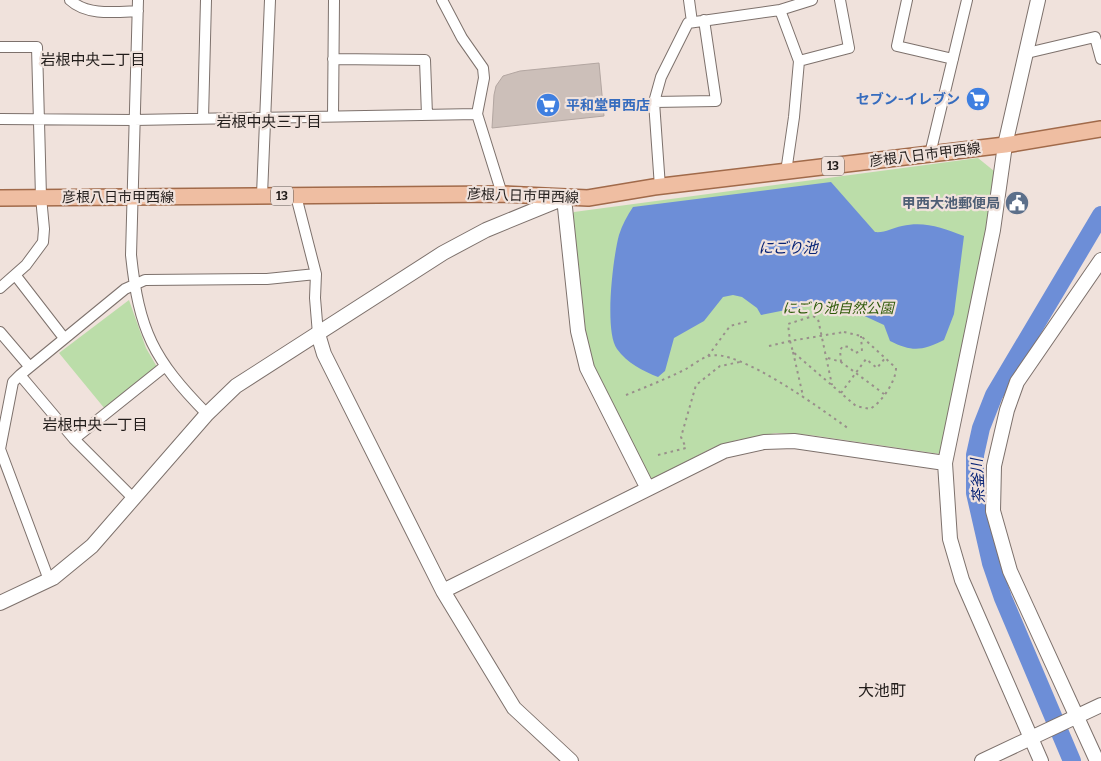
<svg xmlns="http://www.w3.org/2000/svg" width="1101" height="761" viewBox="0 0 1101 761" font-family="Bitter,'Noto Sans JP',serif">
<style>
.green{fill:#bbdda9}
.water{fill:#6d8ed7}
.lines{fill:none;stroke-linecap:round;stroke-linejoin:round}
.river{stroke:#6d8ed7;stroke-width:18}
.building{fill:#ccbfb9;stroke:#b3a6a1}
.street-casing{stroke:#7d716c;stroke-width:12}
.secondary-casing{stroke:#7d716c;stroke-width:16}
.primary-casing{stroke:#a16a4a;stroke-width:18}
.path{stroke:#998f8b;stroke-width:2;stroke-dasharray:2.5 4;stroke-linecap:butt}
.street{stroke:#fff;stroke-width:10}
.secondary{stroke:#fff;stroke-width:14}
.primary{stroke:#efbea2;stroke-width:15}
.labels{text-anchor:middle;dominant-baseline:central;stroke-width:4.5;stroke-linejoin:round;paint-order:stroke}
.shield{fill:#f0e2dc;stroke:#605855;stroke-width:1}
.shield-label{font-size:12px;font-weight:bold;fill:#221d1b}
.shop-label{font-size:14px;font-weight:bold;fill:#366cbe;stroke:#f0e2dc;text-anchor:end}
.street-label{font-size:14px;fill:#221d1b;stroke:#f0e2dc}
.service-label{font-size:14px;font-weight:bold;fill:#4e5e75;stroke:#f0e2dc;text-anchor:end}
.park-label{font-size:14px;font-style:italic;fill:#305b0b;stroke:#f0e2dc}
.neighbourhood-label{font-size:15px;fill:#221d1b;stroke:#f0e2dc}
.water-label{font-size:15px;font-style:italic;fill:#062275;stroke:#f0e2dc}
.quarter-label{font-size:16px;fill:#221d1b;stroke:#f0e2dc}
</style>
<rect width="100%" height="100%" fill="#f0e2dc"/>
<path class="green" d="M978,158L994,171L984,249L943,449L940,454L810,435L776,433L737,440L712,448L655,478H647L588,355L570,217L574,212Z
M129,300L146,348L157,367L105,409L59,353Z"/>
<path class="water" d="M831,182L875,232C885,233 892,228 902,226C925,221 942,228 964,236L954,314L944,340C922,351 912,352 890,341L884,325L845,307L821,303L761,315L757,308L742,297L733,295L723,297L704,321L674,338L665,371L658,377C643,371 627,363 617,349C604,331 613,257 619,235C622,225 627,216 633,207Z"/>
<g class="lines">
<path class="river" d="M1072,761L1003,598L991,563L975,493V455L981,428L994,395L1101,215"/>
</g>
<path class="building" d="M599,63L604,116L492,128L494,95L496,86L503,76L520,71Z"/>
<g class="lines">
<g class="street-casing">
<path id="street" d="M70,0C87,16 116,12 138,11
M138,0L131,255C139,331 153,359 207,414
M442,0L462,38L483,68L484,78L477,114L502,194
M689,0L692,22
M907,0L897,46L953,59
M780,10L799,61L794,117L786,172
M0,47H37L41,197L44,229L43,242L26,265L0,288
M1027,53L1095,37L1101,59
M333,59L425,60L427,115
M799,61L849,48L840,0
M654,102L716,101L704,20
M333,116L334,0
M203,118L206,0
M0,119L134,120L477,114
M930,154L967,0
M660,187L654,102L661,77L688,23L780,10L812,0
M262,195L270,0
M296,196L316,274L315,298L318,334
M16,276L64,338
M0,332L29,366
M20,375L13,382L0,449L49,580
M74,439L164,367
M134,499L74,439L20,375L125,289L145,280L267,279L316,274"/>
</g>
<g class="secondary-casing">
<path id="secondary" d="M1038,0L1005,145L993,230L945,463L950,539L962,580L1041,761
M318,334L324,354L443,591L514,708L571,761
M443,591L724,451L764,442L794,441L945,463
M0,603L53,578L92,546L207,414L236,386L443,253L486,230L564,198L578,331L587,368L647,487
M982,761L1101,705
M1097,761L1010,571L993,511L994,466L1007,410L1017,382L1101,260"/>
</g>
<g class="primary-casing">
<path id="primary" d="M0,198L502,194L588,198L654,187L1005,145L1101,129"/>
</g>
<path class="path" d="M844,332L861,336L896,368C896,381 882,402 870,409L856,406L793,352L790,341Z
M769,346L790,341L788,324L813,316L818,319L832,385
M793,352L803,396
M708,356L730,326L749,321
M828,358L841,362L884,394
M841,362L840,350L843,346L849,347L855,353L862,351L861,336
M841,393L866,359L877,368L886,357
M626,395C646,387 666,379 686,369C693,365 701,358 709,356C737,347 824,411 849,429
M658,455L686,448L681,437L696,385L720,366L740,362"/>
<use href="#street" class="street"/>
<use href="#secondary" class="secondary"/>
<use href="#primary" class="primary"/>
</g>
<defs>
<g id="supermarket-disc" transform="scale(1.25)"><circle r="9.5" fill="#3f7fe0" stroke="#f0e2dc"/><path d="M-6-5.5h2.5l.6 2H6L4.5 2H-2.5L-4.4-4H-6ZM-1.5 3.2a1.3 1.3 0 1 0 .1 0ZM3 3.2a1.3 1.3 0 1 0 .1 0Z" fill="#fff"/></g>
<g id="civic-disc" transform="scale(1.25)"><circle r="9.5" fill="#5c6f8a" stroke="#f0e2dc"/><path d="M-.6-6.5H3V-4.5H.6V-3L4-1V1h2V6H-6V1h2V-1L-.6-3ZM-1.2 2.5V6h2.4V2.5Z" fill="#fff"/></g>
</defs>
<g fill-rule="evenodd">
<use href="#supermarket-disc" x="978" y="99"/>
<use href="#supermarket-disc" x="548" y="105"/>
<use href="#civic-disc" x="1017" y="203"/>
</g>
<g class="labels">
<g class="shield">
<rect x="822" y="156.5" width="22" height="19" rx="4"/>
<rect x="271" y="186.5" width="22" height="19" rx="4"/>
</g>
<g class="shield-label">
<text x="833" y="166">13</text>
<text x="282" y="196">13</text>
</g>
<g class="shop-label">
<text x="960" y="99">セブン-イレブン</text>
<text x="566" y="105" text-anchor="start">平和堂甲西店</text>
</g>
<g class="street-label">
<text transform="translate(925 155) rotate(-7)">彦根八日市甲西線</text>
<text transform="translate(523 196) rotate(2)">彦根八日市甲西線</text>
<text x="118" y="197">彦根八日市甲西線</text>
</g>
<g class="service-label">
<text x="1000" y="203">甲西大池郵便局</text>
</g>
<g class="park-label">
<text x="838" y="308">にごり池自然公園</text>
</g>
<g class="neighbourhood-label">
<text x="93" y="60">岩根中央二丁目</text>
<text x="269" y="122">岩根中央三丁目</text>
<text x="95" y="425">岩根中央一丁目</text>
</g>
<g class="water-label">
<text x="788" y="248">にごり池</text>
<text transform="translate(978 481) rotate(-93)">茶釜川</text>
</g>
<g class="quarter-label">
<text x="882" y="690">大池町</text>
</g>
</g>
</svg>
